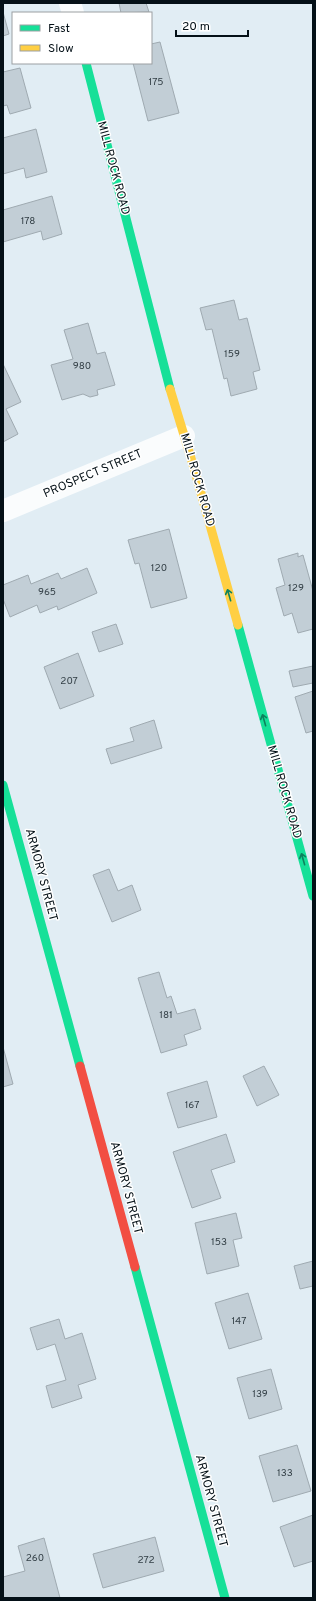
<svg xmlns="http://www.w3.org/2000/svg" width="316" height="1601" viewBox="0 0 316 1601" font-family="Overpass,sans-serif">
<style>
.building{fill:#c2ced6;stroke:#9faab1}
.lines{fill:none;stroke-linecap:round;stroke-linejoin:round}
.street{stroke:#fafcfd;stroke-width:22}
.fast{stroke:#16e098;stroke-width:9}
.slow{stroke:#ffcf43;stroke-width:9}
.jam{stroke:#f24e42;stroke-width:9}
.oneway{stroke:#0e825e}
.labels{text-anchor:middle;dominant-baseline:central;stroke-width:3;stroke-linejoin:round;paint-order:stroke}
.number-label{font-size:10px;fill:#344047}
.street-label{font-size:12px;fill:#041017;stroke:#fff}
</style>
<rect width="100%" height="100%" fill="#e1edf4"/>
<path class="building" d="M119,3H146L149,12L121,13Z
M3,12L9,34L3,36Z
M160,42L179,113L148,121L133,63H151V44Z
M20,68L31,108L10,114L7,105L3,106V72Z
M36,129L47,172L26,178L24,168L3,174V138Z
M52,196L62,234L43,240L41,231L3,242V210Z
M234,300L239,320L247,318L260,370L253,372L257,389L231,396L227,378L224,379L212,329L206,330L200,308Z
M88,323L97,354L105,352L115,385L97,390L98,395L90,397L83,394L62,400L51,365L73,359L64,330Z
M3,364L21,402L6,409L18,434L3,442Z
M169,529L187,598L151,608L139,563L135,564L128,540Z
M298,553V557L303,555L313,591V629L298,633L292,613L284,616L276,588L285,585L278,559Z
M87,568L97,593L58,610L57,606L40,613L37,605L10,617L3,599V585L28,575L31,584L58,573L61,579Z
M116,624L123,644L99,652L92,632Z
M78,653L94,696L60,709L44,667Z
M313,666V683L293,687L289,671Z
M313,691V731L306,733L295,697Z
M154,720L162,748L111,764L106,749L134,741L130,728Z
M109,869L118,891L132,885L141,910L112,922L93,875Z
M159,972L167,998L171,996L177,1014L195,1009L201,1029L184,1035L187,1045L161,1053L138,978Z
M3,1047L13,1084L3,1087Z
M264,1066L279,1095L257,1106L243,1076Z
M207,1081L217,1117L178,1128L167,1093Z
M226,1134L235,1162L211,1170L221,1198L192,1208L173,1152Z
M236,1213L242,1238L233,1240L239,1266L207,1274L195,1223Z
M313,1261V1286L300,1289L294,1266Z
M248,1293L262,1339L229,1349L215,1303Z
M59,1319L65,1339L82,1333L96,1379L78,1385L82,1398L52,1408L46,1386L66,1380L55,1344L37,1350L30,1328Z
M271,1369L282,1409L249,1419L237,1378Z
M297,1445L311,1491L273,1502L259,1456Z
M313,1515V1561L294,1567L280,1527Z
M155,1537L164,1571L103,1588L93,1554Z
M44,1538L60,1598H3V1577L25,1571L18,1546Z"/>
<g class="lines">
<path class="street" d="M70,3L73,13
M3,511L184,436"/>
<path class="fast" d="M86,63L170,389
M238,625L313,896
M3,785L80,1066
M135,1267L225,1598"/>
<path class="slow" d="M170,389L194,468L238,625"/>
<path class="jam" d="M80,1066L135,1267"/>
</g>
<defs><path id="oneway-shaft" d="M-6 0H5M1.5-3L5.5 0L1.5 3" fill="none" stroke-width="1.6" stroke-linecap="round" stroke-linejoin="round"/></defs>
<g class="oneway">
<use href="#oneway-shaft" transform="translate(229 595) rotate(-106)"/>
<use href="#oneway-shaft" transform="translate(264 720) rotate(-106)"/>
<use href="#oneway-shaft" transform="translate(303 859) rotate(-106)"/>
</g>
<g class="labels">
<g class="number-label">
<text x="156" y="82">175</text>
<text x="28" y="221">178</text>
<text x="232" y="354">159</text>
<text x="82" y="366">980</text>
<text x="159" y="568">120</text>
<text x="296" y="588">129</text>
<text x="47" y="592">965</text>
<text x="69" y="681">207</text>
<text x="166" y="1015">181</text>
<text x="192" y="1105">167</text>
<text x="219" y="1242">153</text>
<text x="239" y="1321">147</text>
<text x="260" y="1394">139</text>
<text x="285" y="1473">133</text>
<text x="35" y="1558">260</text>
<text x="146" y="1560">272</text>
</g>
<g class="street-label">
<text transform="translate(113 168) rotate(75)">MILL ROCK ROAD</text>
<text transform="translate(93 474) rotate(-23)">PROSPECT STREET</text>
<text transform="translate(197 480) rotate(74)">MILL ROCK ROAD</text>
<text transform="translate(284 792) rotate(74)">MILL ROCK ROAD</text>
<text transform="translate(41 875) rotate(75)">ARMORY STREET</text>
<text transform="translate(126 1188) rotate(75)">ARMORY STREET</text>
<text transform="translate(211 1501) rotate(75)">ARMORY STREET</text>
</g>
</g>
<rect width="316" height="1601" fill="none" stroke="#041017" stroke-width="8"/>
<rect x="12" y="12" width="140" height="52" fill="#ffffff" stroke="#9b9fa2"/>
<rect x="20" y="25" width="20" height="6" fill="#16e098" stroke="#9b9fa2"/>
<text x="48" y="32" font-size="12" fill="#041017">Fast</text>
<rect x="20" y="45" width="20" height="6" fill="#ffcf43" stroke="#9b9fa2"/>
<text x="48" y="52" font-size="12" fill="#041017">Slow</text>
<path d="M176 30v6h72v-6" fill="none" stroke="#041017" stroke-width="2"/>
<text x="182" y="30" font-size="12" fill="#041017" stroke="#ffffff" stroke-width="3" paint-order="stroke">20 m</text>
</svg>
